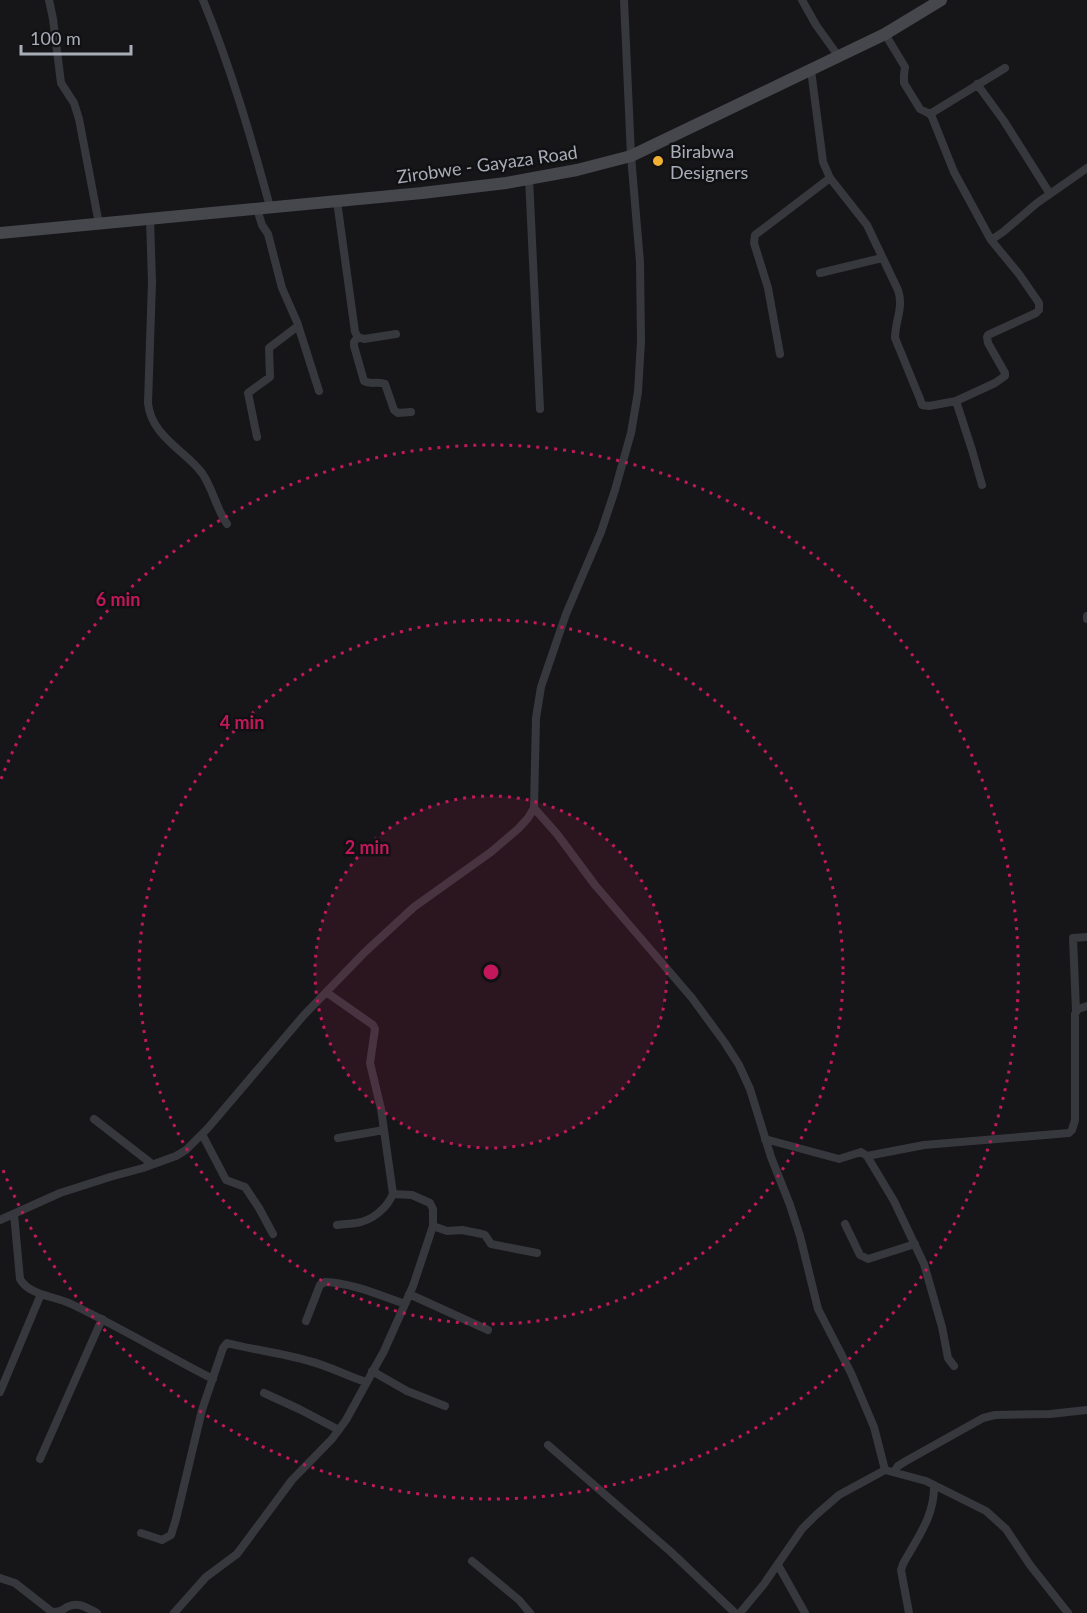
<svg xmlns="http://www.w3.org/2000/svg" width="1087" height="1613" viewBox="0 0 1087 1613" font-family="Lato,sans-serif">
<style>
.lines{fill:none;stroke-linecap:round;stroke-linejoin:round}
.street{stroke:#37383d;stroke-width:8}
.secondary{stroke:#45474d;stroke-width:12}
.ring{fill:none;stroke:#c2185b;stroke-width:3;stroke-dasharray:3 6}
.poi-dot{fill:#f2b134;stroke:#111113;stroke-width:2}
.labels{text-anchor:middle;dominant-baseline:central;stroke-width:5;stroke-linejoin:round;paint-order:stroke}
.poi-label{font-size:18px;fill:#a8adb8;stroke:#111113;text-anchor:start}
.street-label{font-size:18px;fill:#a8adb8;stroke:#111113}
.centre{fill:#c2185b;stroke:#111113;stroke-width:3}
.ring-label{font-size:18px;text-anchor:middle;font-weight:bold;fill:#c2185b;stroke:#111113;stroke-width:5;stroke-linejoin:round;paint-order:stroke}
</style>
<rect width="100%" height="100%" fill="#161618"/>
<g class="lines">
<path class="street" d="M49,0L53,19L61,83L74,103L79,119L99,224
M203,0C231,68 251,137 270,207
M802,0L816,25L839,57
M885,34L905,67L904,75V83L920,109L930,114L932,117L954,172L991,240L1019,274L1039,303V310L1036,313L988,335L987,337L988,343L1005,373V376L995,383L956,401
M811,70L823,162L830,178L867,225L898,290C904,308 895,320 895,338L920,399L922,405L929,406L956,401L972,450L982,485
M977,84L1004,121L1050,194
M930,114L1005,68
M529,178L540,409
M337,201L355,332L358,337L364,339L396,334
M257,209L262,225L268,234L282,288L297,322L319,391
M150,219L152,282L148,403C150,425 166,439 182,453C189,459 196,465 202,473C213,489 216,508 227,524
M991,240L1003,232L1037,203L1087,168
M820,273L882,258
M358,337L354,342V346L364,381C371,385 378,381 385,384L394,410L398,413L411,412
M780,354L768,288L754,243L755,235L830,178
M257,437L248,393L270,377L269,348L298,326
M1087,616V619
M534,808L557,834L595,885L692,998L725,1043L739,1065L750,1089L771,1157L790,1205L800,1236L818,1309L851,1373L874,1427L885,1470
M326,992L373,1025L375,1029L370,1063L381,1109L393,1194C387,1208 372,1221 356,1223C350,1224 344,1224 337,1225
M1076,1011L1073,938L1087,937
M94,1119L152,1164
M202,1134L226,1180L245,1187L259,1208L273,1234
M338,1138L384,1130
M765,1139L839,1159L861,1152L867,1156L924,1145L1069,1133L1072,1130L1075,1120V1014L1078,1009L1087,1006
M867,1156L894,1201L924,1264L942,1327L948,1358L954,1366
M14,1214L20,1279C29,1295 53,1296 69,1303C118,1326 164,1354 213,1379
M0,1220L60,1193L110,1177L143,1168L176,1156L186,1150L208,1128L304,1015L365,952L414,907L491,852L518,829L528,818L534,808L536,718L541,687L566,614L601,532L615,490L631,433L638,392L641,341L640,262L631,156L624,0
M845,1224L860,1255L868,1259L915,1244
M433,1226L447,1231L462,1230L482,1234L485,1235L491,1244L537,1253
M409,1294L488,1330
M306,1321L320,1285L325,1282C352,1283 379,1295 405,1304
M372,1371L407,1391L445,1406
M0,1392L41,1294
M264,1393L299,1409L339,1430
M548,1445L671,1552L735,1613
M40,1459L102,1319
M894,1472L898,1466L906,1461L983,1418L995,1415L1050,1414L1087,1410
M141,1533L162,1540L171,1535L176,1519L202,1410L223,1348L227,1343C254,1350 282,1353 309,1361C329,1366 347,1376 366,1382
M472,1561L519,1600L530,1613
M778,1565L805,1613
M0,1578L15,1583L52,1612C59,1612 61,1611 67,1607C78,1601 87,1608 97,1613
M174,1613L206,1577L237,1554L292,1480L332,1439L346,1420L384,1351L413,1286L433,1226V1209L430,1203L412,1195L393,1194
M740,1613L764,1584L802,1529L816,1515L839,1495L885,1470L926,1481L986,1511L1006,1529L1030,1565L1068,1613
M909,1613L901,1570L903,1564C917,1538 935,1516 934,1485"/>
<path class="secondary" d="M0,233L422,193L506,183L577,170L631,156L885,34L941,0"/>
</g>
<circle cx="491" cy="972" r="176" fill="#c2185b" fill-opacity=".12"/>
<g class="ring">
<circle cx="491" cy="972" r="176"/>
<circle cx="491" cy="972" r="352"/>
<path d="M1 779A527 527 0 1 1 1 1165"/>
</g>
<circle class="poi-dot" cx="658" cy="161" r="6"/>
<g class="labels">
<g class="poi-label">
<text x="670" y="151">Birabwa<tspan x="670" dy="21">Designers</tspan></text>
</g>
<g class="street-label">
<text transform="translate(487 164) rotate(-8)">Zirobwe - Gayaza Road</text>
</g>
</g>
<circle cx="491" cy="972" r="9" class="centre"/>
<g class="ring-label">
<text x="118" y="606">6 min</text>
<text x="242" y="729">4 min</text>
<text x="367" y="854">2 min</text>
</g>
<path d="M21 45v9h110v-9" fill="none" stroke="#a8adb8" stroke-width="3"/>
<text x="30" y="45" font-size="18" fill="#a8adb8" stroke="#111113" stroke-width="4.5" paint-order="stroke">100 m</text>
</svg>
